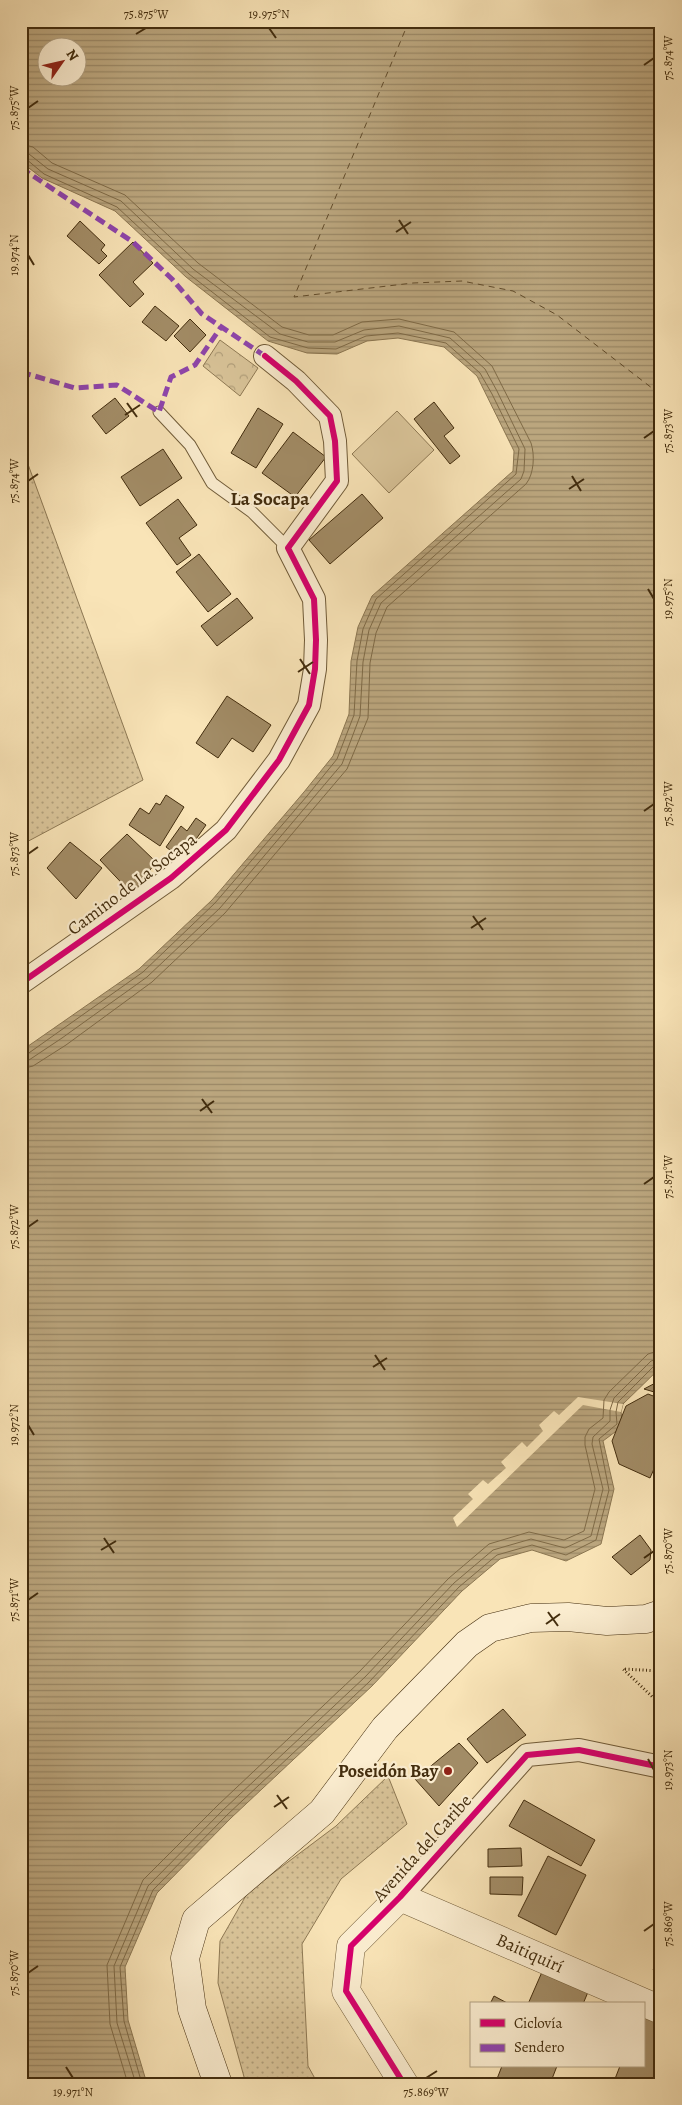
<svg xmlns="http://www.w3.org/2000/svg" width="682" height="2105" viewBox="0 0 682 2105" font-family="Alegreya,serif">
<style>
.grass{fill:url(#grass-dots);stroke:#8e7954}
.park{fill:url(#park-crowns);stroke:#8e7954}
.pitch{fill:#dac59a;stroke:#8e7954}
.water{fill:url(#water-rules);stroke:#8b7651;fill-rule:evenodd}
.pier{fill:#f9e4b7}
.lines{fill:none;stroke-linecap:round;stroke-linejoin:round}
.shore{stroke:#7f6a46;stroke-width:1}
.ferry{stroke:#614b2a;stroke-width:1;stroke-dasharray:6 5;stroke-linecap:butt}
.building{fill:#a28c66;stroke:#432d0e}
.service-casing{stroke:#705b38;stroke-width:13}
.minor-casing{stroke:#705b38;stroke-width:24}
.tertiary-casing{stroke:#705b38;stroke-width:29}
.secondary-casing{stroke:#432d0e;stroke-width:29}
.path{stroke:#432d0e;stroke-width:3;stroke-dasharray:1 2.5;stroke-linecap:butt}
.service{stroke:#fbedd0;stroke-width:11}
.minor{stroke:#fbedd0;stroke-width:22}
.tertiary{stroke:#fbedd0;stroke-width:28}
.secondary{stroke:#fbedd0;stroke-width:28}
.quiet{stroke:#8e44ad;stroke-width:5;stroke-dasharray:10 5;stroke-linecap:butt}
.cycleway-casing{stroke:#fbedd0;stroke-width:9}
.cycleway{stroke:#d6006c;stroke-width:6}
.ticks{fill:none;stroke:#432d0e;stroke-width:2}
.poi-dot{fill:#8f2418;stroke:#fbedd0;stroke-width:2}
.labels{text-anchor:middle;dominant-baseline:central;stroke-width:4.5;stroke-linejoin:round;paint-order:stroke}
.street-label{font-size:18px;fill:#432d0e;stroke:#fbedd0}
.poi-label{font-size:18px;font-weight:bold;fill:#432d0e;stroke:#fbedd0;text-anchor:end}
.neighbourhood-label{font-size:19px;font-weight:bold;fill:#432d0e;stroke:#fbedd0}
.neatline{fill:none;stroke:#432d0e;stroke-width:2}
.ticks-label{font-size:12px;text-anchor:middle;fill:#432d0e}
</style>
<defs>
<pattern id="grass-dots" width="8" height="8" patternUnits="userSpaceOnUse" patternTransform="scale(1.25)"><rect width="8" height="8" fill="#dac59a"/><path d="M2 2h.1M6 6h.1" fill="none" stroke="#b2a07c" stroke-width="1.8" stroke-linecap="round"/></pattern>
<pattern id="park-crowns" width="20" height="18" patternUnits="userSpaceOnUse" patternTransform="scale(1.25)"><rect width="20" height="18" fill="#dac59a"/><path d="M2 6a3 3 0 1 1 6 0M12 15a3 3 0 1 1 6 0" fill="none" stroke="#b2a07c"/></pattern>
<pattern id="water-rules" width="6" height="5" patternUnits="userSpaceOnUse" patternTransform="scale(1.25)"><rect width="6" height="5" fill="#bba67e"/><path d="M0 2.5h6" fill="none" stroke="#9a8866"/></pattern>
</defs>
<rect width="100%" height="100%" fill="#f9e4b7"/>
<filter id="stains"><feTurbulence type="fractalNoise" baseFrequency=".004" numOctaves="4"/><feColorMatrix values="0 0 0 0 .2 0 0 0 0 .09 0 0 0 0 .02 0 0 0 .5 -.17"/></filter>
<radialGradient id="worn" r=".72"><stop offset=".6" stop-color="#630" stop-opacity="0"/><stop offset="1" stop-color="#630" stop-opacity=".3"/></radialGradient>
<path class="grass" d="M21,445L143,780L21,845Z
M388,1776L407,1824L341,1879L302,1944L308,2066L318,2084H246L218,1983L220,1941L248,1892L336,1826Z"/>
<path class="park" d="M220,340L258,368L240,396L203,366Z"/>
<path class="pitch" d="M397,411L434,450L389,493L352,454Z"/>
<path class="water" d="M21,21H661V1367L623,1404L621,1412L623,1426L603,1441L614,1489L601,1544L566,1561L532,1550L500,1559L462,1591L372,1686L231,1818L157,1893L125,1967L128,2020L147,2084H21V1051L139,969L212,900L304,792L333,756L349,714L351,661L358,627L372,596L513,471L514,451L477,376L444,347L398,338L367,341L337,354L307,353L268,341L186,277L115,211L42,178L21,162ZM48,48H78V78H48Z"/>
<path class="pier" d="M578,1397L623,1404L621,1412L583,1405L457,1527L453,1518L473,1499L468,1494L483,1480L488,1484L506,1468L501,1462L522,1442L527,1447L543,1431L539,1425L554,1411L559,1415Z"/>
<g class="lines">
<path class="shore" d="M21,144L33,147L52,163L125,195L198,263L282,327L309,335H333L362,322L399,319L454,332L492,366L531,443C535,455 534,474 526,484L387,607L376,633L370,663L368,718L347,769L225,913L152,982L66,1045L33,1066L21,1069
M21,152L29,154L48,169L121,201L193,269L280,334L308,342H335L364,330L399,326L450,338L485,369L497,391L525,449L524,471L521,479L381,603L369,630L363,662L360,716L342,764L220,908L147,977L62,1038L29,1060L21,1062
M21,158L26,159L44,174L117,207L189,274L270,337L308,348L336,349L366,336L398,333L446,343L480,373L492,394L519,449L516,474L376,599L363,629L357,661L354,715L337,759L307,796L215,903L143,972L26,1055H21
M128,2084L110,2024L107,1965L143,1880L218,1805L359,1672L449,1578L489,1544L529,1532L564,1540L584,1531L595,1489L585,1445V1437L589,1429L603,1418L604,1400L609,1392L648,1354L661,1350
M136,2084L117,2023L114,1966L148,1886L223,1810L365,1677L454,1583L493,1550L531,1539L565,1548L591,1536L603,1489L592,1444L593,1437L610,1421V1410L614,1398L651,1361L661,1358
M142,2084L124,2021L120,1967L153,1890L227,1815L369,1682L459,1587L497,1555L532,1545L566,1555L596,1540L609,1490L599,1439L617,1424L616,1412L618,1402L655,1365L661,1364"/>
<path class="ferry" d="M409,21L294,297L413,283L462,281L513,291L557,315L661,395"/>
</g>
<path class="building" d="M80,221L105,245L101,250L107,256L99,264L67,236Z
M133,242L153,263L133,282L144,294L130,307L99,275Z
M155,306L179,326L166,341L142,322Z
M190,319L206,335L190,352L174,336Z
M115,398L129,416L106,434L92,416Z
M434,402L454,428L444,436L460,456L450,464L414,419Z
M258,408L283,424L256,468L231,453Z
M293,432L326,457L295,497L262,473Z
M163,449L182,478L140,506L121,477Z
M362,494L383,518L330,564L309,540Z
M178,499L197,525L179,538L191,555L177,565L146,523Z
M199,554L231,594L208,612L176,572Z
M237,598L253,618L217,646L201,626Z
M227,696L271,725L253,752L232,738L218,758L196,743Z
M166,795L184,807L160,846L129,825L140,808L149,814L156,803L160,805Z
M196,818L206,825L182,859L166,847L181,826L187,831Z
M127,834L156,862L132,894L100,860Z
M70,842L102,868L76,899L47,868Z
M661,1380V1394L644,1389Z
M648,1394L661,1399V1453L650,1478L619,1464L612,1441L626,1406Z
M640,1535L651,1550L650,1560L631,1575L612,1557Z
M503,1709L526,1735L487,1763L467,1739Z
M459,1743L478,1763L439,1806L415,1779Z
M524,1800L595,1840L581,1866L509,1826Z
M521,1848L522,1866L488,1867V1849Z
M548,1856L586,1875L556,1935L518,1916Z
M490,1877H523L522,1895L490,1894Z
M661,1956V1974L653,1970Z
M542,1972L588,1992L583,2004H528Z
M494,1996L509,2004H490Z
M643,2015L661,2022V2084H613L620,2066H643Z
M502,2066H557L550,2084H495Z"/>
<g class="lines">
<g class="service-casing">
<path id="service" d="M159,412L190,445L212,483L252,512L288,548"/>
</g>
<g class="minor-casing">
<path id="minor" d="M21,983L171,878L226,830L279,760L309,705L315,669L316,640L314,599L288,548L337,481L335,441L330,416L296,381L265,356
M400,1897L527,1755L579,1750L661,1767"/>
</g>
<g class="tertiary-casing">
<path id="tertiary" d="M404,2084L346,1991L351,1946L400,1897L661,2010"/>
</g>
<g class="secondary-casing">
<path id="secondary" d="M218,2084L192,2009L185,1958L196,1920L322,1812L385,1728L467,1644L490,1628L531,1618L568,1617L607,1621L646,1619L661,1614"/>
</g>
<path class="path" d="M661,1671L623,1669L661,1705"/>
<use href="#service" class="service"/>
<use href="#minor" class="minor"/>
<use href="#tertiary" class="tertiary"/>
<use href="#secondary" class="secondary"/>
<path class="quiet" d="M21,168L133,242L172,279L202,314L265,356
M21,372L75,388L117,385L159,412L171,377L195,365L221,327"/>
<g class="cycleway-casing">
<path id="cycleway" d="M21,983L171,878L226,830L279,760L309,705L315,669L316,640L314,599L288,548L337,481L335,441L330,416L296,381L265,356
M404,2084L346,1991L351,1946L400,1897L527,1755L579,1750L661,1767"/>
</g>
<use href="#cycleway" class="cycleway"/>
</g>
<path class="ticks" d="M269,28L276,38M136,34L146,28M644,65L654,58M28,108L38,101M399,220L408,234M396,232L411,222M28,255L34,265M127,403L137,417M125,415L140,405M644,438L654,431M572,476L581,491M28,481L38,474M569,489L584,479M648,589L654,599M300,659L310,674M298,672L313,662M644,811L654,804M28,854L38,847M473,916L483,930M471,928L486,918M202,1099L212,1113M200,1111L214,1101M644,1184L654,1177M28,1227L38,1220M375,1355L385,1370M373,1367L387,1358M28,1425L34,1435M104,1538L114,1553M101,1550L116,1541M644,1558L654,1551M28,1600L38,1593M548,1612L558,1626M546,1624L560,1614M648,1759L654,1770M277,1795L287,1809M274,1807L289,1797M644,1931L654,1924M28,1973L38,1966M66,2067L73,2078M426,2078L437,2071"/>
<circle class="poi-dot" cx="448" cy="1771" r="5"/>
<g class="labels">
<g class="street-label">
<text transform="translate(132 884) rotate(-37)">Camino de La Socapa</text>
<text transform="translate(422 1848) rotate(-48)">Avenida del Caribe</text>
<text transform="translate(530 1953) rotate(24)">Baitiquirí</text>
</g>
<g class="poi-label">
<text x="438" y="1771">Poseidón Bay</text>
</g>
<g class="neighbourhood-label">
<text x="270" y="499">La Socapa</text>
</g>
</g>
<rect width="682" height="2105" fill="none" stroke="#f9e4b7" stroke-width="55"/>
<rect x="470" y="2002" width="175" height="65" fill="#fbedd0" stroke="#b1a082"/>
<rect x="480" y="2019" width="25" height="8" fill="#d6006c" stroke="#b1a082"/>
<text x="514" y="2028" font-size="15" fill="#432d0e">Ciclovía</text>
<rect x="480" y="2044" width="25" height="8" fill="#8e44ad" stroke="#b1a082"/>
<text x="514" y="2052" font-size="15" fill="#432d0e">Sendero</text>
<g transform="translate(62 62) rotate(56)"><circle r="24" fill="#fbedd0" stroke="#b1a082"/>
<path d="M0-4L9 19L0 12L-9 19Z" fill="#8f2418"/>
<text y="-8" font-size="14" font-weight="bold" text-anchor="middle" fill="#432d0e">N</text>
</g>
<rect x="28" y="28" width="626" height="2050" class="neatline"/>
<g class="ticks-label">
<text x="146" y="18">75.875°W</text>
<text x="269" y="18">19.975°N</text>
<text transform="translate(668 58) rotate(-90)" y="4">75.874°W</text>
<text transform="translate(14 108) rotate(-90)" y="4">75.875°W</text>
<text transform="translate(14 255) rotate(-90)" y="4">19.974°N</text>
<text transform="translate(668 431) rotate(-90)" y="4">75.873°W</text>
<text transform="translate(14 481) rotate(-90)" y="4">75.874°W</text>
<text transform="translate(668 599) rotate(-90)" y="4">19.975°N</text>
<text transform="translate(668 804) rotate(-90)" y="4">75.872°W</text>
<text transform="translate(14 854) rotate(-90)" y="4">75.873°W</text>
<text transform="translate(668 1177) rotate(-90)" y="4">75.871°W</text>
<text transform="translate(14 1227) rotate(-90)" y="4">75.872°W</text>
<text transform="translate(14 1425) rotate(-90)" y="4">19.972°N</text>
<text transform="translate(668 1551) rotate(-90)" y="4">75.870°W</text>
<text transform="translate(14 1600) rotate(-90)" y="4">75.871°W</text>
<text transform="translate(668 1770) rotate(-90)" y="4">19.973°N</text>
<text transform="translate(668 1924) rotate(-90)" y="4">75.869°W</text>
<text transform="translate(14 1973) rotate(-90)" y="4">75.870°W</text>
<text x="73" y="2096">19.971°N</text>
<text x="426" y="2096">75.869°W</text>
</g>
<rect width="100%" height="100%" filter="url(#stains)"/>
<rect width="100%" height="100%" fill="url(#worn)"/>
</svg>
